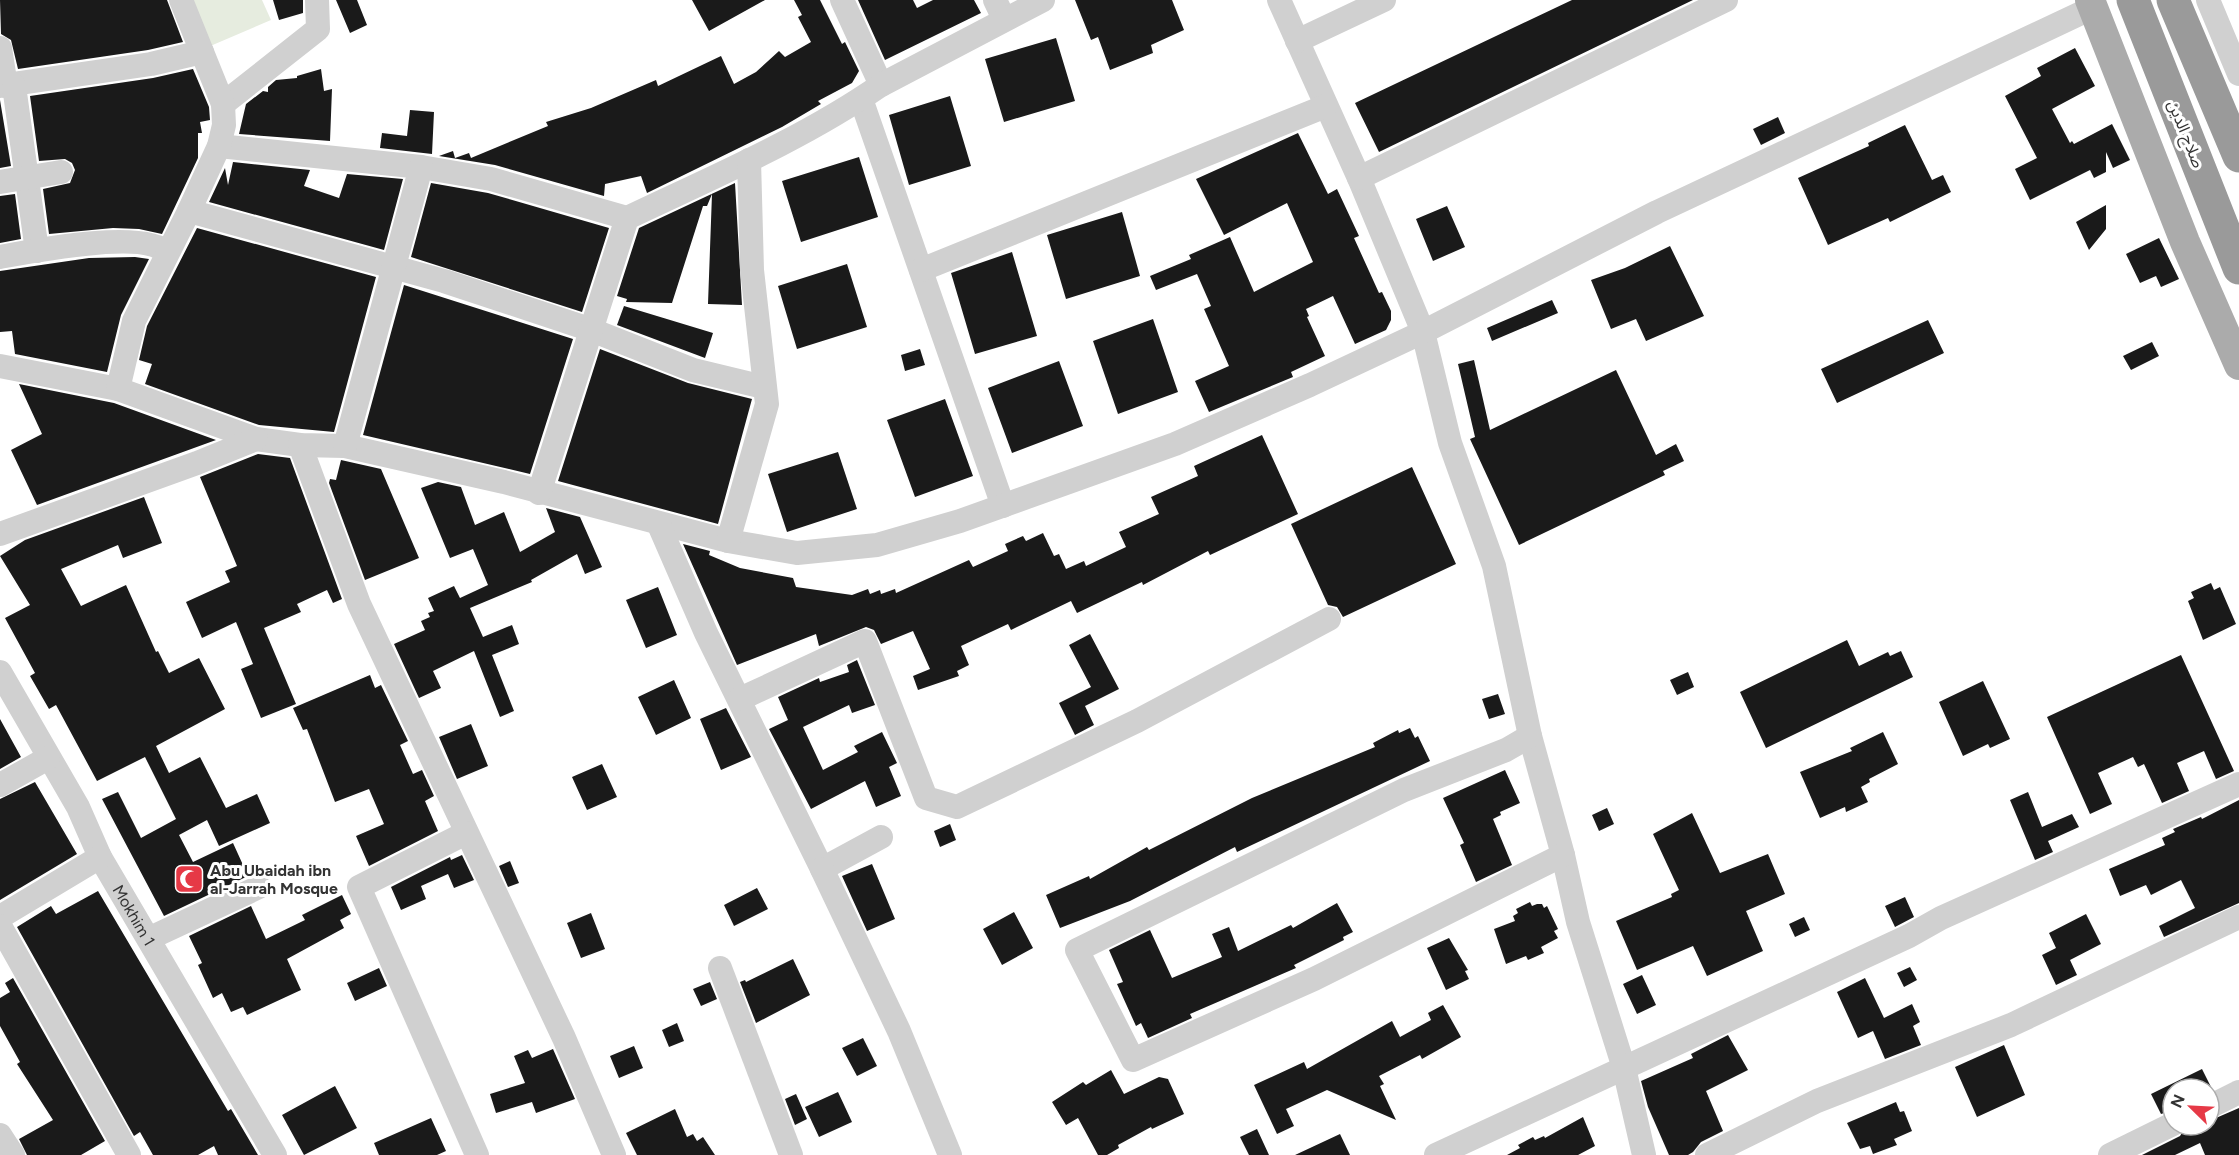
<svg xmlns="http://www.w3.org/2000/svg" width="2239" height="1155" viewBox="0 0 2239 1155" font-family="Figtree,'Noto Sans Arabic',sans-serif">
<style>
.green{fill:#e6ecdf}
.building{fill:#1a1a1a}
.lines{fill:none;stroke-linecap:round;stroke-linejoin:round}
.minor{stroke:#d0d0d0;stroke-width:24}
.major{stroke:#ababab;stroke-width:30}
.highway{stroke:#9a9a9a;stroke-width:33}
.labels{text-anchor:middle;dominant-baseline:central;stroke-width:6;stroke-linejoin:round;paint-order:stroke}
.street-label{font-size:16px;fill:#333;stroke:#fff}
.poi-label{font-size:16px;font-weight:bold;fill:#333;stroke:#fff;text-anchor:start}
</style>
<rect width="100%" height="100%" fill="#fff"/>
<path class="green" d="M188,0H262L271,20L208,47Z"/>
<path class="building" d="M0,0H167L183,42L148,50L18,69L11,40L1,34Z
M273,0H303V13L279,20Z
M336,0H357L367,25L350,33Z
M692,0H765L709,31Z
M794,0H820L842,44L845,42L859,71L852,83L818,101L821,104L782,127L647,193L641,176L605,184L604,196L495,165L439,156L453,151L455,158L469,153L471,158L548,126L546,122L591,108L656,80L658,86L721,56L734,84L756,72L779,51L785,57L811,42L798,17L802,15Z
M858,0H913L917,8L933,0H974L981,13L885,60Z
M1075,0H1172L1184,30L1151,45L1153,53L1110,70L1098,37L1091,40Z
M1572,0H1693L1379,152L1355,103Z
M1056,38L1075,101L1004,122L985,59Z
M2075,48L2095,86L2052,109L2070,143L2072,141L2074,144L2112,124L2130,160L2113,168L2106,152V172L2094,178L2090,170L2030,200L2015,169L2037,158L2005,96L2041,76L2037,68Z
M193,69L209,107L210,120L200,122L202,133H198V158L162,234L139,229L113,228L49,234L43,189L70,183L75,170L72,163L65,159L39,161L30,96L153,78Z
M321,69L324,91L332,89L330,141L239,134L246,104L263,91L268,92V87L276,80L297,78V76Z
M950,96L971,166L909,185L889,115Z
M0,100L11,166L0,168Z
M410,110L434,112L432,154L380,148L382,133L407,136Z
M1778,117L1785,133L1761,145L1753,129Z
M1905,125L1932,180L1943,175L1951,192L1890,222L1888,218L1828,245L1798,178L1869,146L1868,143Z
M1298,133L1328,194L1337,189L1359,236L1354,238L1379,293L1382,292L1391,311V320L1386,330L1355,344L1333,296L1306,309L1309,316L1307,317L1325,356L1291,372L1293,377L1209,412L1195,381L1229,366L1204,309L1211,306L1197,274L1156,290L1150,276L1191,259L1189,255L1230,237L1254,292L1313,262L1287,203L1224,235L1196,179Z
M859,157L878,217L801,242L782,181Z
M233,162L310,170L304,186L339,198L347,174L403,179L384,250L209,202L225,168L228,185Z
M431,183L488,193L609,228L582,312L411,257Z
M735,183L742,305L708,304L712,194L707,206H703L672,303L626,302L627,299L617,296L639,228Z
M15,194L21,239L0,243V196Z
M2106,205V229L2089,250L2076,222Z
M1447,206L1465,247L1433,261L1416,219Z
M1122,212L1140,276L1066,299L1047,235Z
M197,228L376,277L334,432L259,425L145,384L152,364L139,360L147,326Z
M2159,238L2179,279L2161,287L2156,276L2140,283L2126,254Z
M1670,246L1704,316L1646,341L1636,319L1611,329L1591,280L1625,268Z
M1012,252L1037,336L975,354L951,273Z
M135,257L149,259L121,315L107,372L15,354L12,331L0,332V271L89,258Z
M847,264L867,327L797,349L778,286Z
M404,285L573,339L530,474L363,435Z
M1552,300L1558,313L1492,341L1487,328Z
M624,306L713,333L705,358L617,325Z
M1153,319L1178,392L1118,414L1093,341Z
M1928,320L1944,353L1837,403L1821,369Z
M2152,342L2159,356L2131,370L2123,356Z
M600,349L688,383L752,399L718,524L558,481Z
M920,349L925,365L905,371L901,355Z
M1474,360L1490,430L1616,370L1656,455L1676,444L1684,461L1663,471L1665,475L1519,545L1470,439L1475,437L1458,364Z
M1059,361L1083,426L1012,453L988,388Z
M19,384L114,403L216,440L37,505L11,450L42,434Z
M945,399L973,476L915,497L887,420Z
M1262,435L1298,514L1210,555L1208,551L1143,585L1142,582L1077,613L1071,601L1011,630L1008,624L961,646L969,665L957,671L959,676L918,690L913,676L930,669L913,631L881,644L874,630L866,627L819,646L816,634L737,665L683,544L710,551L709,555L740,568L793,578L796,587L852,595L868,589L870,594L880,590L881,594L895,589L896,593L969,560L973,567L1008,551L1005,544L1023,536L1026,541L1043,533L1054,556L1059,554L1066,569L1084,561L1086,566L1126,547L1119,532L1159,514L1151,497L1198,476L1194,466Z
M838,452L857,509L787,532L768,474Z
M258,454L290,458L342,599L333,603L327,590L297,604L301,612L264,628L296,704L261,718L241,669L253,664L236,622L202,638L186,602L230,582L225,571L237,566L200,477Z
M341,460L381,469L419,558L365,580L329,483L330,479L336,480Z
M1412,467L1456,564L1343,617L1337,607L1328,605L1291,524Z
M438,482L461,487L475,525L504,512L520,552L555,532L546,508L580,517L602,567L585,574L577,554L531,580L532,582L470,608L483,637L512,625L519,644L492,655L514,711L500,717L474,651L433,671L441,688L419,698L394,644L425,630L421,621L430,617L428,613L434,611L428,598L454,586L460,598L488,585L473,549L450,558L421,488Z
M144,497L162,543L123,558L118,545L61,569L81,606L126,585L156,652L158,651L169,673L199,658L225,709L156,746L169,773L200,757L226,808L257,794L270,823L219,846L207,820L179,835L193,862L233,843L248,876L164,916L102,799L118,792L141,838L176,819L145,757L97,781L56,705L49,709L30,676L35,673L5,618L30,605L0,556L25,540Z
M2211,583L2214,590L2220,587L2236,624L2203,640L2188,601L2194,598L2191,592Z
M658,587L677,635L646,648L626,600Z
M1090,634L1119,689L1085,706L1094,725L1075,735L1059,703L1091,687L1069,645Z
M1847,640L1859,666L1888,652L1890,656L1901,651L1913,677L1766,748L1740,692Z
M2181,655L2234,771L2216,779L2204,751L2177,763L2189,791L2162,803L2144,764L2138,767L2133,757L2098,773L2112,804L2090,814L2047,717Z
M857,660L875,705L852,713L849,705L803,727L823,770L858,752L854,746L882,732L897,763L889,767L901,796L876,807L865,781L811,809L769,729L788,720L778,697L819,678L820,682L849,672L847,665Z
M1688,672L1694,687L1677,695L1670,680Z
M370,675L375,688L381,685L408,741L400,745L413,774L422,770L434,796L425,801L438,831L369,866L356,836L384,824L369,789L335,802L307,729L303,730L293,708Z
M674,680L691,718L656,735L638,697Z
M1983,681L2010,739L1990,748L1988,744L1963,756L1939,702Z
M1498,694L1505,714L1489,719L1482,699Z
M726,708L751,757L721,770L700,719Z
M0,719L21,757L0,769Z
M471,724L488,766L457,779L439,737Z
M1410,728L1415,738L1418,736L1430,761L1237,852L1235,847L1130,901L1060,928L1046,895L1089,876L1090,879L1147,847L1149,850L1252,798L1375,747L1373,743L1398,730L1399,733Z
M1883,732L1898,764L1869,779L1870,782L1861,787L1868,802L1846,812L1845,807L1820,818L1800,772L1852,751L1850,748Z
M602,764L617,797L587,810L572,777Z
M1505,770L1520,803L1500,812L1501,815L1493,819L1512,865L1476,882L1460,845L1464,843L1443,798Z
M35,782L77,854L0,900V799Z
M2028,792L2042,827L2072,814L2079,827L2048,841L2053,852L2035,860L2010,800Z
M2239,800V903L2164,937L2159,926L2195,908L2181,880L2151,895L2146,885L2120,896L2109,869L2165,845L2162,838L2175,832L2173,829L2201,817L2202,819Z
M1607,808L1614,824L1599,831L1592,815Z
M1692,813L1720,873L1768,854L1785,894L1746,911L1763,951L1707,976L1693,946L1637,970L1616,921L1672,897L1671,894L1679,890L1653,834Z
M950,824L956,840L940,847L934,831Z
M462,855L474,880L454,888L448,874L421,886L426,899L401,910L391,887L450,857L451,860Z
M510,861L519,883L508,887L499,866Z
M872,864L895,919L867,931L842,876Z
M757,888L768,909L734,926L724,905Z
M98,891L228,1111L231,1109L258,1155H218L214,1146L198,1155H153L140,1132L134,1136L17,927L51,906L56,914Z
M342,895L351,914L340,920L344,928L287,959L301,990L247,1015L243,1007L231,1012L222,993L213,998L198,965L202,963L189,936L251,906L266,939L305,920L302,915Z
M1905,897L1914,917L1895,927L1885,906Z
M1530,902L1532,906L1537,904H1542L1544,908L1547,906L1558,929L1554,931L1558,938L1541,947L1544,953L1528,960L1526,956L1506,964L1494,929L1515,921L1513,916L1518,913L1516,909Z
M1337,903L1353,932L1343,937L1344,940L1294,965L1296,968L1190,1014L1192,1018L1148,1038L1141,1023L1136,1026L1117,984L1123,982L1109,950L1150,930L1172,978L1222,957L1212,934L1229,927L1238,951L1291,925L1293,928Z
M1014,912L1033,948L1002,965L983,929Z
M591,913L605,949L581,958L567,923Z
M2086,914L2101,944L2070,960L2077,975L2056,985L2042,955L2056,948L2049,933Z
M1804,917L1810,930L1795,937L1789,924Z
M1449,938L1468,970L1465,971L1469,979L1446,990L1427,948Z
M793,959L810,995L756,1023L740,982L745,980L746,982Z
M1910,967L1917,980L1904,987L1897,973Z
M379,968L387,986L355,1001L347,983Z
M1642,975L1656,1005L1637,1014L1623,984Z
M13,978L105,1141L81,1155H27L19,1139L53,1120L17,1064L20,1062L0,1026V998L10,992L5,983Z
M1865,978L1884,1018L1912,1004L1920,1022L1913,1026L1921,1045L1885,1059L1873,1031L1858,1038L1837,992Z
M710,982L717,999L701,1006L693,989Z
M1443,1005L1461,1037L1422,1059L1420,1055L1379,1076L1384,1084L1380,1086L1396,1120L1327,1090L1286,1109L1294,1126L1277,1134L1254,1085L1304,1062L1307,1069L1392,1021L1400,1037L1431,1020L1428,1013Z
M677,1023L684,1041L669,1047L662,1030Z
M1728,1035L1748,1070L1706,1091L1723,1131L1701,1142L1693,1152L1688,1155H1669L1648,1107L1641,1081L1693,1058L1691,1054Z
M863,1038L877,1066L857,1076L842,1048Z
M2004,1045L2025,1095L1977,1117L1955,1067Z
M634,1046L643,1068L619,1078L610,1056Z
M553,1049L575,1099L536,1113L532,1102L496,1113L490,1094L525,1083L514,1056L528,1050L532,1058Z
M2202,1069L2212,1089H2173V1110L2161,1114L2151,1094Z
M1111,1070L1124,1094L1159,1077L1168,1079L1184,1114L1152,1129L1151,1127L1118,1145L1119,1148L1107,1155H1098L1078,1118L1066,1125L1052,1102L1083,1082L1086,1085Z
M335,1086L357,1128L304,1155L282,1115Z
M838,1092L852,1122L819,1137L805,1107Z
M796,1094L807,1119L795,1125L785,1099Z
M1896,1102L1900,1112L1904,1111L1912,1131L1894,1139L1897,1145L1873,1154L1870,1146L1860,1149L1847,1123Z
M2239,1108V1155H2205L2200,1143L2175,1155H2142L2180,1136L2187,1125H2209V1121Z
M675,1109L687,1137L693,1134L697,1141L703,1137L715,1155H637L626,1133Z
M1583,1117L1595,1146L1578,1155H1507L1520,1148L1518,1145L1533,1137L1535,1140L1544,1136L1545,1138Z
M431,1118L446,1151L437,1155H379L374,1143Z
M1257,1129L1269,1155H1249L1240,1137Z
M1340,1134L1350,1155H1295Z"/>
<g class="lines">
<g class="minor">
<path d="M842,0L881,85"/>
<path d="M995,0L1004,19"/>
<path d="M1279,0L1359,178L1423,332L1450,443L1494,566L1530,736L1563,855L1578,922L1624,1068L1644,1155"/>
<path d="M2208,0L2239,74"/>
<path d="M1297,41L1384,0"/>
<path d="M0,48L6,86"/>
<path d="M0,86L151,64L202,52"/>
<path d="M14,86L37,251"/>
<path d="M861,99L1003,506"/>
<path d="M223,104L318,29L317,0"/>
<path d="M219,146L421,167L491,179L627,218"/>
<path d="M1359,178L1726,0"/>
<path d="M0,182L61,172"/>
<path d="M189,211L444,281L589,329L693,370L764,387"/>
<path d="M0,257C33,251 145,229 167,253"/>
<path d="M921,270L1326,106"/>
<path d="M0,366L118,389L256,439L300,445L345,446L504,482L728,541L797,553L877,545L960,521L1175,444L1310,385L1423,332L1657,212L2092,8"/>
<path d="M118,389L134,321L189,211L219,146L224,125L223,104L181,0"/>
<path d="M300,445L359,604L564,1038L614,1155"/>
<path d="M345,446L421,167"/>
<path d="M539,493L627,218C713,177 803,139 881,85L1043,0"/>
<path d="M659,525L706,633L822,869L881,837"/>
<path d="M0,534L197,463L256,439"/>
<path d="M728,541L767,404L752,270L749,160"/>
<path id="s1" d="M0,672L78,807L100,857L275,1155"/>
<path d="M740,699L865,641L926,798L957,807L1137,721L1329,619"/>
<path d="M1530,736L1506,750L1404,790L1077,950L1133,1060L1314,979L1563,855"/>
<path d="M0,785L48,758"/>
<path d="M466,833L359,887L477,1155"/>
<path d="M822,869L899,1031L950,1155"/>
<path d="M0,917L100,857"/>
<path d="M0,926L129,1155"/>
<path d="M150,938L259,887"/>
<path d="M720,968L791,1155"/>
<path d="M2209,1107L2239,1092"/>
<path d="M0,1135L13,1155"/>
<path d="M1436,1155L1909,936L1941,918L2239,784"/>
<path d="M1707,1155L1817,1101L2011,1025L2239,917"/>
<path d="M2110,1155L2173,1124"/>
</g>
<path class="major" d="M2090,0L2185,242L2239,365"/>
<path class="highway" d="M2133,0L2239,268
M2173,0L2239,156"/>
</g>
<defs>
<g id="mosque-square" transform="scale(1.5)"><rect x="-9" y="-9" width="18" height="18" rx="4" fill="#e63946" stroke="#fff"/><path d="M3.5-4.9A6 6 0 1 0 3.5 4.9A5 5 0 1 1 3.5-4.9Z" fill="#fff"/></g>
</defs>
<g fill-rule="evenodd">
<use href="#mosque-square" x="189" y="879"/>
</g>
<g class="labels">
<g class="street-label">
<text transform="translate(2186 134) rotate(68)">صلاح الدين</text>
<text stroke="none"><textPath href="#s1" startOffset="278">Mokhim 1</textPath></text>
</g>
<g class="poi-label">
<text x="210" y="870">Abu Ubaidah ibn<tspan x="210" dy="18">al-Jarrah Mosque</tspan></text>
</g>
</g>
<g transform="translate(2191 1107) rotate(294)"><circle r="28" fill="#ffffff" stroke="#adadad" stroke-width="1.5"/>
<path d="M0-4.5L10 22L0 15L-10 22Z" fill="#e63946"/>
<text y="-9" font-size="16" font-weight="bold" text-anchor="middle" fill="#333333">N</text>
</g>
</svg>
